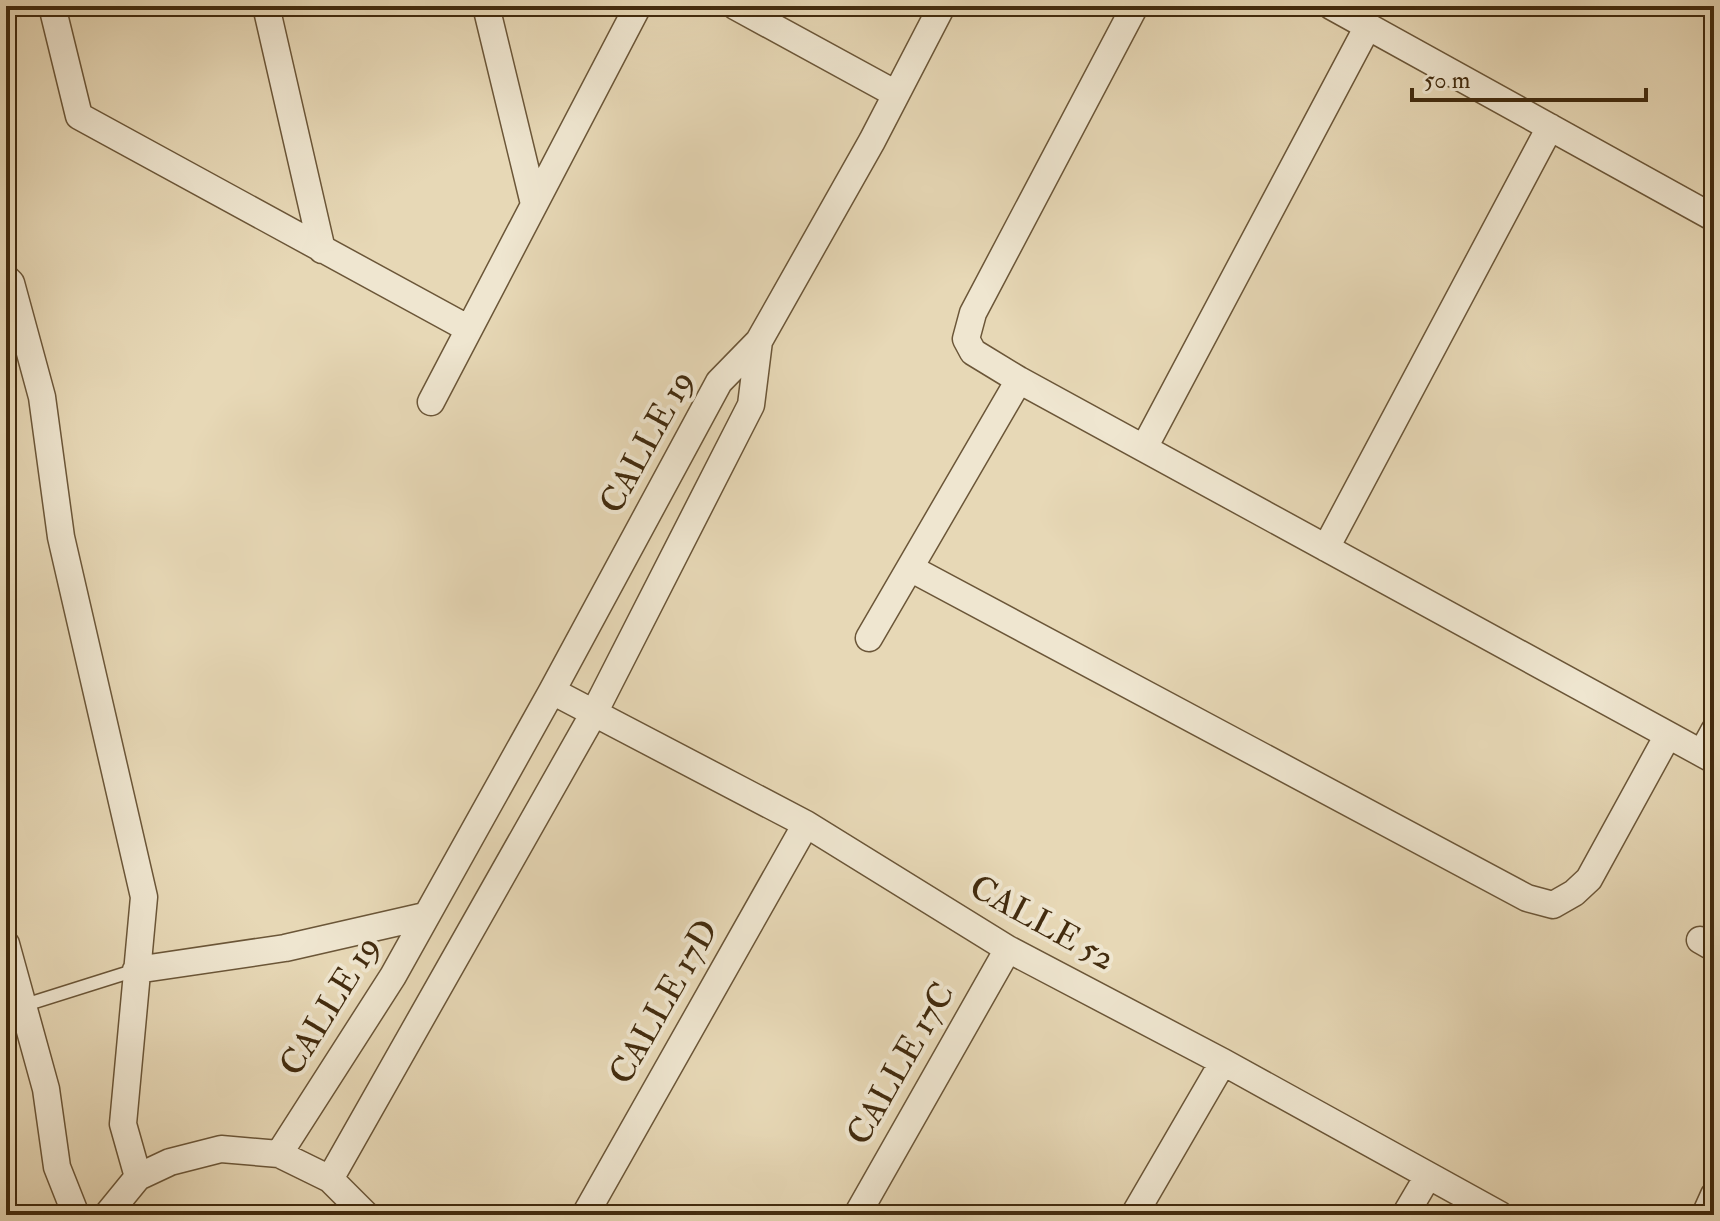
<svg xmlns="http://www.w3.org/2000/svg" width="1720" height="1221" viewBox="0 0 1720 1221" font-family="'IM FELL Double Pica',serif">
<style>
.lines{fill:none;stroke-linecap:round;stroke-linejoin:round}
.service-casing{stroke:#6b5638;stroke-width:15}
.minor-casing{stroke:#6b5638;stroke-width:29}
.service{stroke:#efe6d0;stroke-width:12}
.minor{stroke:#efe6d0;stroke-width:26}
.labels{text-anchor:middle;dominant-baseline:central;stroke-width:8;stroke-linejoin:round;paint-order:stroke}
.street-label{font-size:34px;fill:#422b0e;stroke:#efe6d0}
</style>
<rect width="100%" height="100%" fill="#e7d8b6"/>
<filter id="stains"><feTurbulence type="fractalNoise" baseFrequency=".0025" numOctaves="4"/><feColorMatrix values="0 0 0 0 .2 0 0 0 0 .09 0 0 0 0 .02 0 0 0 .5 -.17"/></filter>
<radialGradient id="worn" r=".72"><stop offset=".6" stop-color="#630" stop-opacity="0"/><stop offset="1" stop-color="#630" stop-opacity=".3"/></radialGradient>
<g class="lines">
<g class="service-casing">
<path id="service" d="M6,1011L136,970"/>
</g>
<g class="minor-casing">
<path id="minor" d="M52,6L79,116L469,329
M266,6L322,250
M486,6L534,204
M735,6L896,94
M1135,6L973,313L966,339L973,352L1019,380L1714,760
M1331,6L1714,218
M6,278L11,283L42,397L61,537L144,897L123,1124L138,1177
M431,402L638,6
M1144,448L1368,26
M1326,548L1550,127
M910,568L1527,898L1553,905L1574,893L1589,879L1668,735
M869,638L1019,380
M552,691L806,824L1008,949L1223,1062L1500,1215
M1702,753L1714,731
M1700,940L1714,948
M6,944L46,1089L57,1167L76,1215
M136,970L285,948L425,916
M279,1154L393,976L552,691L719,382L759,341L872,141L942,6
M330,1179L594,713L751,405L759,341
M107,1215L138,1177L170,1162L221,1149L279,1154L330,1179L366,1215
M585,1215L806,824
M857,1215L1008,949
M1134,1215L1223,1062
M1405,1215L1428,1176
M1705,1215L1714,1195"/>
</g>
<use href="#service" class="service"/>
<use href="#minor" class="minor"/>
</g>
<g class="labels">
<g class="street-label">
<text transform="translate(647 442) rotate(-61)">CALLE 19</text>
<text transform="translate(1042 923) rotate(29)">CALLE 52</text>
<text transform="translate(664 1002) rotate(-60)">CALLE 17D</text>
<text transform="translate(330 1006) rotate(-58)">CALLE 19</text>
<text transform="translate(901 1064) rotate(-60)">CALLE 17C</text>
</g>
</g>
<rect width="1720" height="1221" fill="none" stroke="#e7d8b6" stroke-width="32"/>
<rect x="8" y="8" width="1704" height="1205" fill="none" stroke="#422b0e" stroke-width="4"/>
<rect x="16" y="16" width="1688" height="1189" fill="none" stroke="#422b0e" stroke-width="2"/>
<path d="M1412 88v12h234v-12" fill="none" stroke="#422b0e" stroke-width="4"/>
<text x="1424" y="88" font-size="24" fill="#422b0e" stroke="#efe6d0" stroke-width="6" paint-order="stroke">50 m</text>
<rect width="100%" height="100%" filter="url(#stains)"/>
<rect width="100%" height="100%" fill="url(#worn)"/>
</svg>
